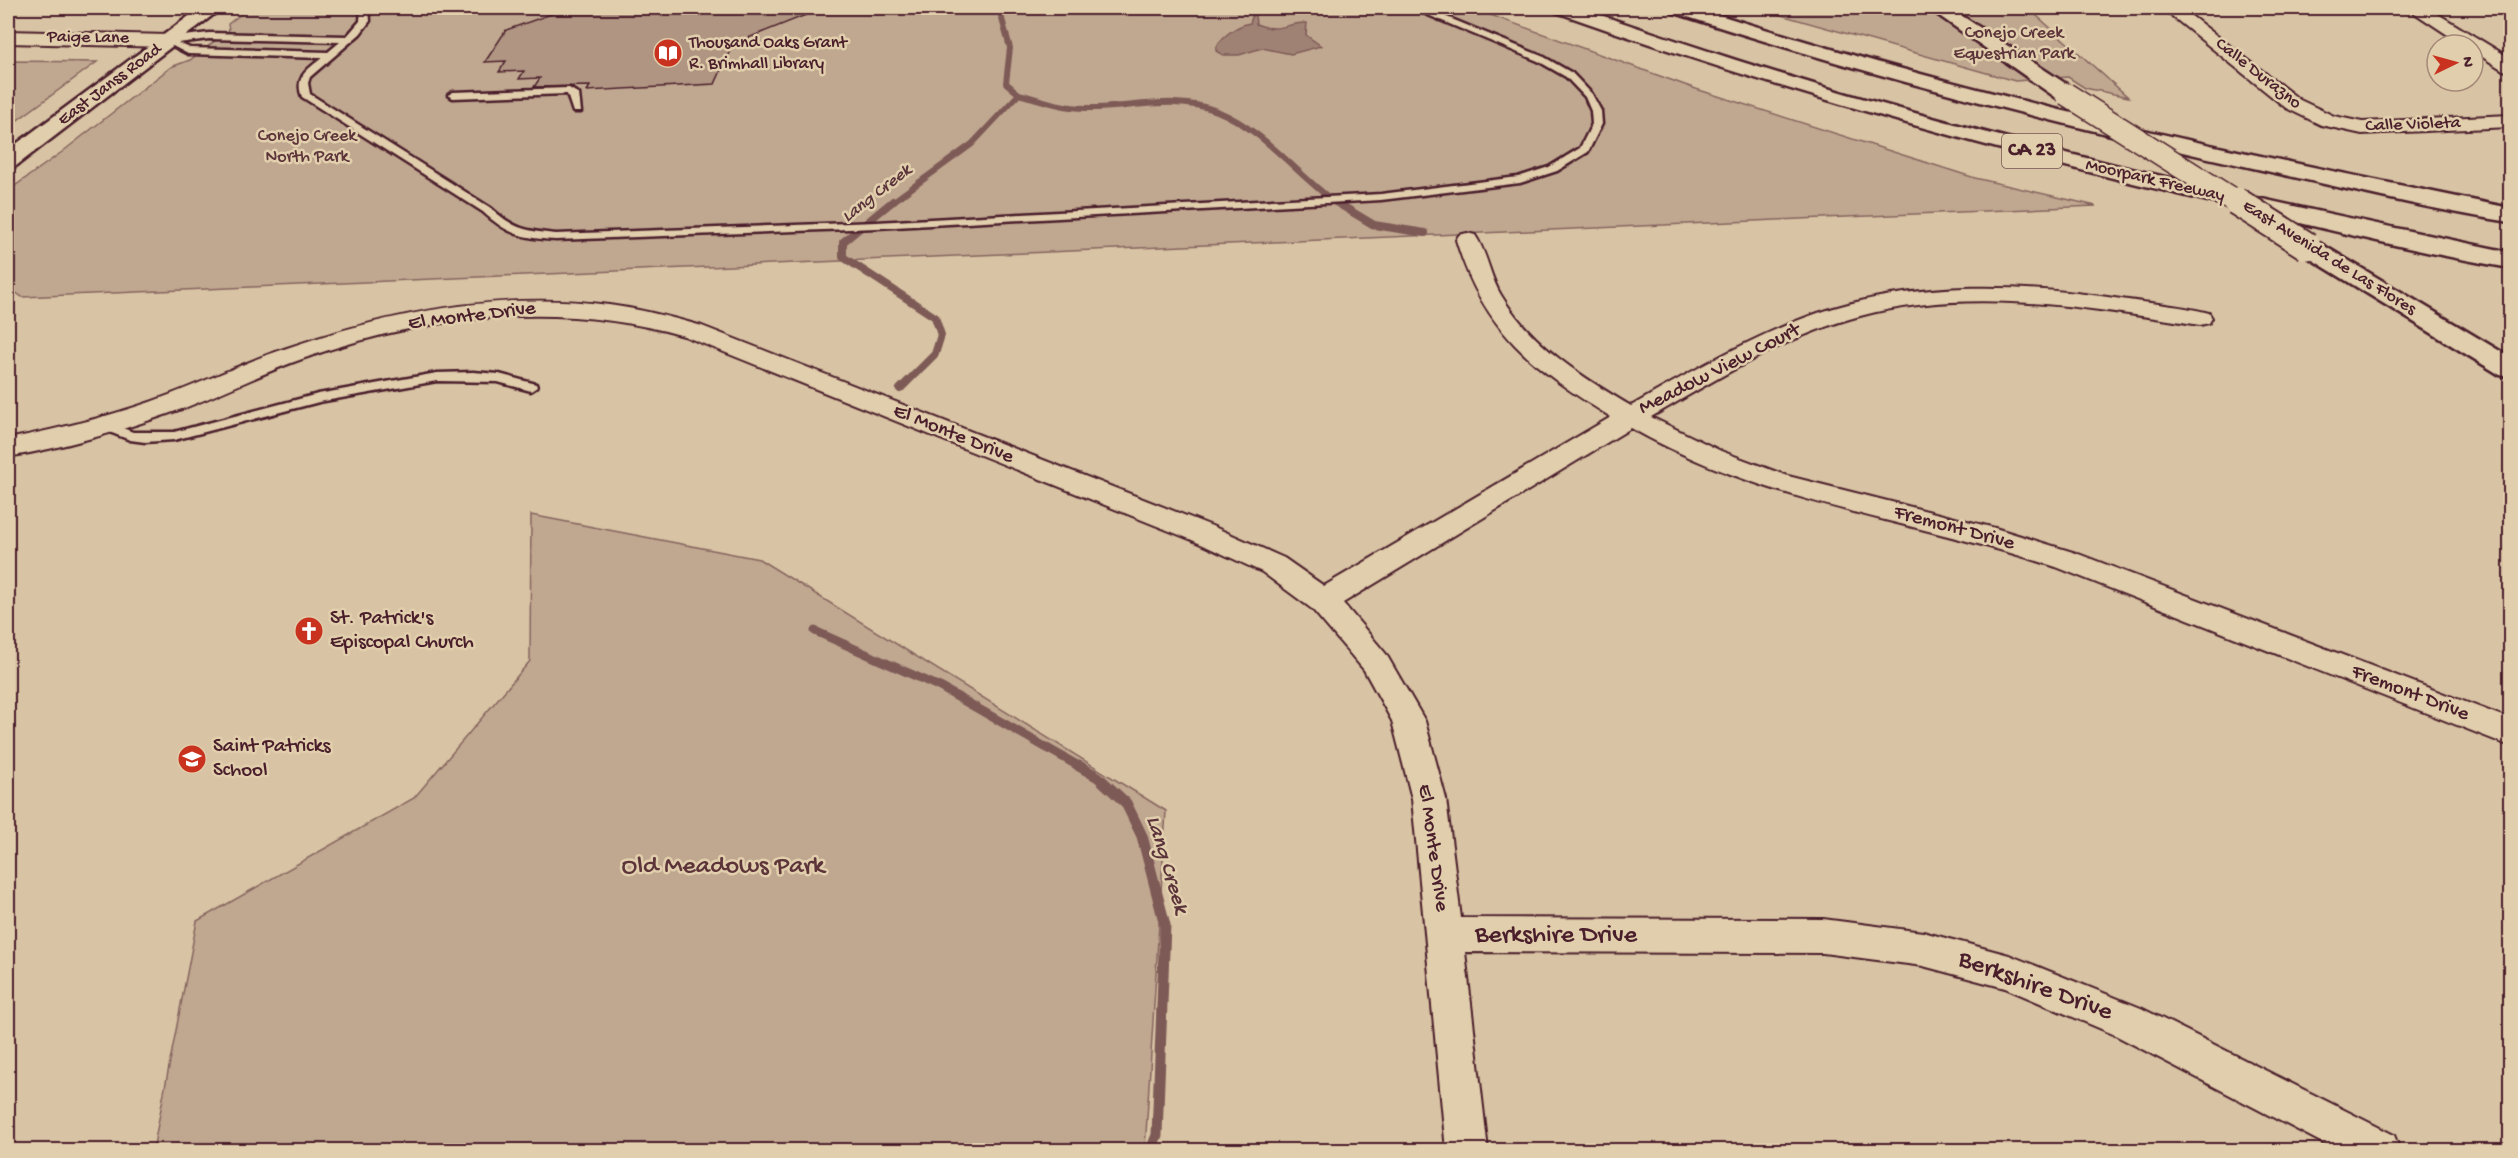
<svg xmlns="http://www.w3.org/2000/svg" width="2518" height="1158" viewBox="0 0 2518 1158" font-family="'Gochi Hand',sans-serif">
<style>
.green{fill:#c0a890;stroke:#85645e;stroke-width:1.5}
.water{fill:#a08274;stroke:#7e5a57;stroke-width:1.5}
.lines{fill:none;stroke-linecap:round;stroke-linejoin:round}
.stream-far3{stroke:#7e5a57;stroke-width:6}
.stream-far2{stroke:#7e5a57;stroke-width:8}
.stream-far1{stroke:#7e5a57;stroke-width:9}
.stream{stroke:#7e5a57;stroke-width:11}
.building{fill:#b09582;stroke:#4a1f2b;stroke-width:1.5}
.lane-casing{stroke:#4a1f2b;stroke-width:5}
.street-casing{stroke:#4a1f2b;stroke-width:4}
.secondary-casing{stroke:#4a1f2b;stroke-width:5}
.highway-casing{stroke:#4a1f2b;stroke-width:5}
.lane{fill:#e1ceac;fill-rule:evenodd}
.street{fill:#e1ceac;fill-rule:evenodd}
.secondary{fill:#e1ceac;fill-rule:evenodd}
.highway{fill:#e1ceac;fill-rule:evenodd}
.secondary-bridge-far1-casing{stroke:#4a1f2b;stroke-width:25;stroke-linecap:butt}
.secondary-bridge-casing{stroke:#4a1f2b;stroke-width:31;stroke-linecap:butt}
.secondary-bridge-far1{stroke:#e1ceac;stroke-width:22}
.secondary-bridge{stroke:#e1ceac;stroke-width:27}
.labels{text-anchor:middle;dominant-baseline:central;stroke-width:5;stroke-linejoin:round;paint-order:stroke}
.far-park-label{font-size:18px;fill:#5c343a;stroke:#e1ceac}
.far-street-label{font-size:18px;fill:#4a1f2b;stroke:#e1ceac}
.far-poi-label{font-size:18px;fill:#4a1f2b;stroke:#e1ceac;text-anchor:start}
.far-water-label{font-size:18px;font-style:italic;fill:#5b333a;stroke:#e1ceac}
.shield{fill:#e1ceac;stroke:#775452;stroke-width:1.5}
.shield-label{font-size:20px;font-weight:bold;fill:#4a1f2b}
.street-label{font-size:21px;fill:#4a1f2b;stroke:#e1ceac}
.poi-label{font-size:21px;fill:#4a1f2b;stroke:#e1ceac;text-anchor:start}
.water-label{font-size:22px;font-style:italic;fill:#5b333a;stroke:#e1ceac}
.near-park-label{font-size:26px;fill:#5c343a;stroke:#e1ceac}
.near-street-label{font-size:26px;fill:#4a1f2b;stroke:#e1ceac}
</style>
<rect width="100%" height="100%" fill="#d8c4a4"/>
<filter id="ink" filterUnits="userSpaceOnUse"><feTurbulence type="fractalNoise" baseFrequency=".0167" numOctaves="2"/><feDisplacementMap in="SourceGraphic" scale="12" xChannelSelector="R" yChannelSelector="G"/><feConvolveMatrix kernelMatrix="1 2 1 2 8 2 1 2 1" color-interpolation-filters="sRGB"/></filter>
<g filter="url(#ink)">
<path class="green" d="M249,8H1471L1696,89L1975,178L2096,206L22,297L8,287V191L62,152L171,67L190,60L229,30L228,24Z
M1756,8H2028L2128,97L2085,88L2068,77L2015,81Z
M8,61L97,62L8,127Z
M531,515L759,559L1166,811L1145,1150H153L197,921L414,798L530,661Z"/>
<path class="water" d="M1255,8H1260L1255,15L1256,24C1282,34 1286,22 1307,23L1306,35L1321,46L1291,54L1262,48L1239,55H1223L1216,51C1216,39 1238,25 1250,23Z"/>
<g class="lines">
<path class="stream-far3" d="M1019,94C1041,100 1063,108 1086,108C1129,109 1175,94 1217,111C1264,130 1295,173 1336,203
M891,203L972,144L1019,94L1006,83L1010,48L999,8"/>
<path class="stream-far2" d="M893,201L843,242V257L935,317L941,335L935,354L900,389
M1334,201L1374,225L1425,233"/>
<path class="stream-far1" d="M815,631L940,687L1082,768"/>
<path class="stream" d="M1079,766L1098,777L1126,803L1142,836L1165,925L1157,1135L1151,1150"/>
</g>
<path class="building" d="M568,8H821V9L733,44L715,84L587,91L590,86L534,87L540,78L519,79L524,71L499,72L506,61L485,62L506,30Z"/>
<g class="lines">
<g class="lane-casing">
<path id="lane" d="M361,8H369L370,21L360,34L310,77L308,83L310,94L491,208C514,229 526,231 556,234L877,222L1381,194L1518,177L1549,167L1580,148L1592,124L1591,111L1585,97L1566,77L1538,61L1416,10L1415,8H1425L1544,57L1572,73L1592,94L1601,111L1602,124L1588,152L1557,171L1520,183L1381,200L877,228L556,240C523,238 508,235 483,212L302,97C294,77 308,69 322,58L188,54L163,41L168,38L209,33L347,36L360,21ZM209,39L340,42L328,52L190,48L178,43Z
M569,88L579,94L581,112H573L567,94L453,98L448,95L453,92Z
M473,372L499,374L536,384L537,387L531,391L498,382L437,381L319,402L174,440L145,442L130,440L99,428L97,425L104,421L133,432H174L318,394L437,373Z"/>
</g>
<g class="street-casing">
<path id="street" d="M2162,8H2181L2300,100L2334,116L2362,122L2510,115V127L2362,134L2321,125L2286,108Z
M2407,8H2428L2510,58V72L2503,70L2473,51V45H2463Z
M8,31L168,35L175,37L177,41L175,45L168,47L8,43Z
M1467,233L1475,235C1487,252 1490,277 1501,295C1531,345 1582,377 1631,406C1691,372 1752,336 1818,313C1918,279 2025,284 2128,300C2155,304 2182,306 2209,313L2212,318L2209,323L2200,325C2089,308 1971,286 1860,316C1785,336 1717,379 1651,417L1721,451L1788,476L1995,528L2076,553L2510,719V746L2056,567C1911,519 1766,505 1631,428L1343,603L1386,654L1425,721L1446,799L1461,918L1823,919L1923,932L2009,955L2141,1008L2394,1135L2400,1150H2336L2113,1034L2005,988L1923,966L1823,953L1465,952L1488,1150H1446L1412,799L1392,721L1364,670L1312,609L1262,572L1192,540L684,336C557,300 428,315 305,358C265,372 227,391 187,407C130,428 68,447 8,457V439C62,428 117,415 169,395C209,380 247,361 287,348C391,312 500,291 609,305C640,309 671,317 702,326L1212,526L1284,558L1324,586L1611,417C1533,369 1483,330 1456,240L1459,235Z"/>
</g>
<g class="secondary-casing">
<path id="secondary" d="M200,8H222L16,166L8,168V150Z
M1928,8H1950L2074,89L2077,94L2074,99L2066,100L2058,99Z
M2307,238L2316,241L2510,357V377L2500,375L2298,251L2294,246L2298,241Z"/>
</g>
<g class="highway-casing">
<path id="highway" d="M1553,8H1580C1693,47 1807,84 1922,115C2116,169 2313,211 2510,252V268C2416,252 2322,228 2229,206C2001,153 1777,90 1556,12Z
M1669,8H1697C1795,39 1894,68 1993,93C2164,138 2338,172 2510,208V222C2427,209 2344,188 2262,170C2063,126 1866,75 1672,12Z"/>
</g>
<use href="#lane" class="lane"/>
<use href="#street" class="street"/>
<use href="#secondary" class="secondary"/>
<use href="#highway" class="highway"/>
<g class="secondary-bridge-far1-casing">
<path id="secondary-bridge-far1" d="M2066,94L2238,203"/>
</g>
<g class="secondary-bridge-casing">
<path id="secondary-bridge" d="M2236,201L2307,246"/>
</g>
<use href="#secondary-bridge-far1" class="secondary-bridge-far1"/>
<use href="#secondary-bridge" class="secondary-bridge"/>
</g>
</g>
<defs>
<g id="library-disc" transform="scale(1.5)"><circle r="9.5" fill="#c8321e" stroke="#e1ceac"/><path d="M-6-4Q-3-5.5-.7-3.5V5Q-3 3-6 4ZM6-4Q3-5.5 .7-3.5V5Q3 3 6 4Z" fill="#fff"/></g>
<g id="church-disc" transform="scale(1.5)"><circle r="9.5" fill="#c8321e" stroke="#e1ceac"/><path d="M-1.2-6h2.4v3.5h3.3v2.4h-3.3V6h-2.4V-.1h-3.3v-2.4h3.3Z" fill="#fff"/></g>
<g id="school-disc" transform="scale(1.5)"><circle r="9.5" fill="#c8321e" stroke="#e1ceac"/><path d="M0-5L7-2L0 1L-7-2ZM-4 1L0 2.5L4 1V4Q0 6-4 4Z" fill="#fff"/></g>
</defs>
<g fill-rule="evenodd">
<use href="#library-disc" x="668" y="53"/>
<use href="#church-disc" x="309" y="631"/>
<use href="#school-disc" x="192" y="759"/>
</g>
<g class="labels">
<g class="far-park-label">
<text x="2014" y="33">Conejo Creek<tspan x="2014" dy="21">Equestrian Park</tspan></text>
<text x="307" y="136">Conejo Creek<tspan x="307" dy="21">North Park</tspan></text>
</g>
<g class="far-street-label">
<text transform="translate(88 38) rotate(1)">Paige Lane</text>
<text transform="translate(2258 74) rotate(38)">Calle Durazno</text>
<text transform="translate(110 85) rotate(-37)">East Janss Road</text>
<text transform="translate(2413 125) rotate(-2)">Calle Violeta</text>
<text transform="translate(2155 181) rotate(13)">Moorpark Freeway</text>
<text transform="translate(2329 258) rotate(32)">East Avenida de Las Flores</text>
</g>
<g class="far-poi-label">
<text x="689" y="43">Thousand Oaks Grant<tspan x="689" dy="21">R. Brimhall Library</tspan></text>
</g>
<g class="far-water-label">
<text transform="translate(877 194) rotate(-38)">Lang Creek</text>
</g>
<rect class="shield" x="2002" y="134" width="60" height="34" rx="4.5"/>
<g class="shield-label">
<text x="2032" y="151">CA 23</text>
</g>
<g class="street-label">
<text transform="translate(472 317) rotate(-7)">El Monte Drive</text>
<text transform="translate(1720 370) rotate(-27)">Meadow View Court</text>
<text transform="translate(953 435) rotate(22)">El Monte Drive</text>
<text transform="translate(1954 529) rotate(15)">Fremont Drive</text>
<text transform="translate(2410 694) rotate(21)">Fremont Drive</text>
<text transform="translate(1432 848) rotate(82)">El Monte Drive</text>
</g>
<g class="poi-label">
<text x="330" y="619">St. Patrick's<tspan x="330" dy="24">Episcopal Church</tspan></text>
<text x="213" y="747">Saint Patricks<tspan x="213" dy="24">School</tspan></text>
</g>
<g class="water-label">
<text transform="translate(1166 865) rotate(73)">Lang Creek</text>
</g>
<g class="near-park-label">
<text x="723" y="867">Old Meadows Park</text>
</g>
<g class="near-street-label">
<text x="1556" y="936">Berkshire Drive</text>
<text transform="translate(2035 987) rotate(20)">Berkshire Drive</text>
</g>
</g>
<rect width="2518" height="1158" fill="none" stroke="#e1ceac" stroke-width="30"/>
<rect x="15" y="15" width="2488" height="1128" fill="none" stroke="#4a1f2b" stroke-width="2" filter="url(#ink)"/>
<g transform="translate(2455 63) rotate(85)"><circle r="28" fill="#e1ceac" stroke="#a58878" stroke-width="1.5"/>
<path d="M0-4.5L10 22L0 15L-10 22Z" fill="#c8321e"/>
<text y="-9" font-size="16" font-weight="bold" text-anchor="middle" fill="#4a1f2b">N</text>
</g>
</svg>
